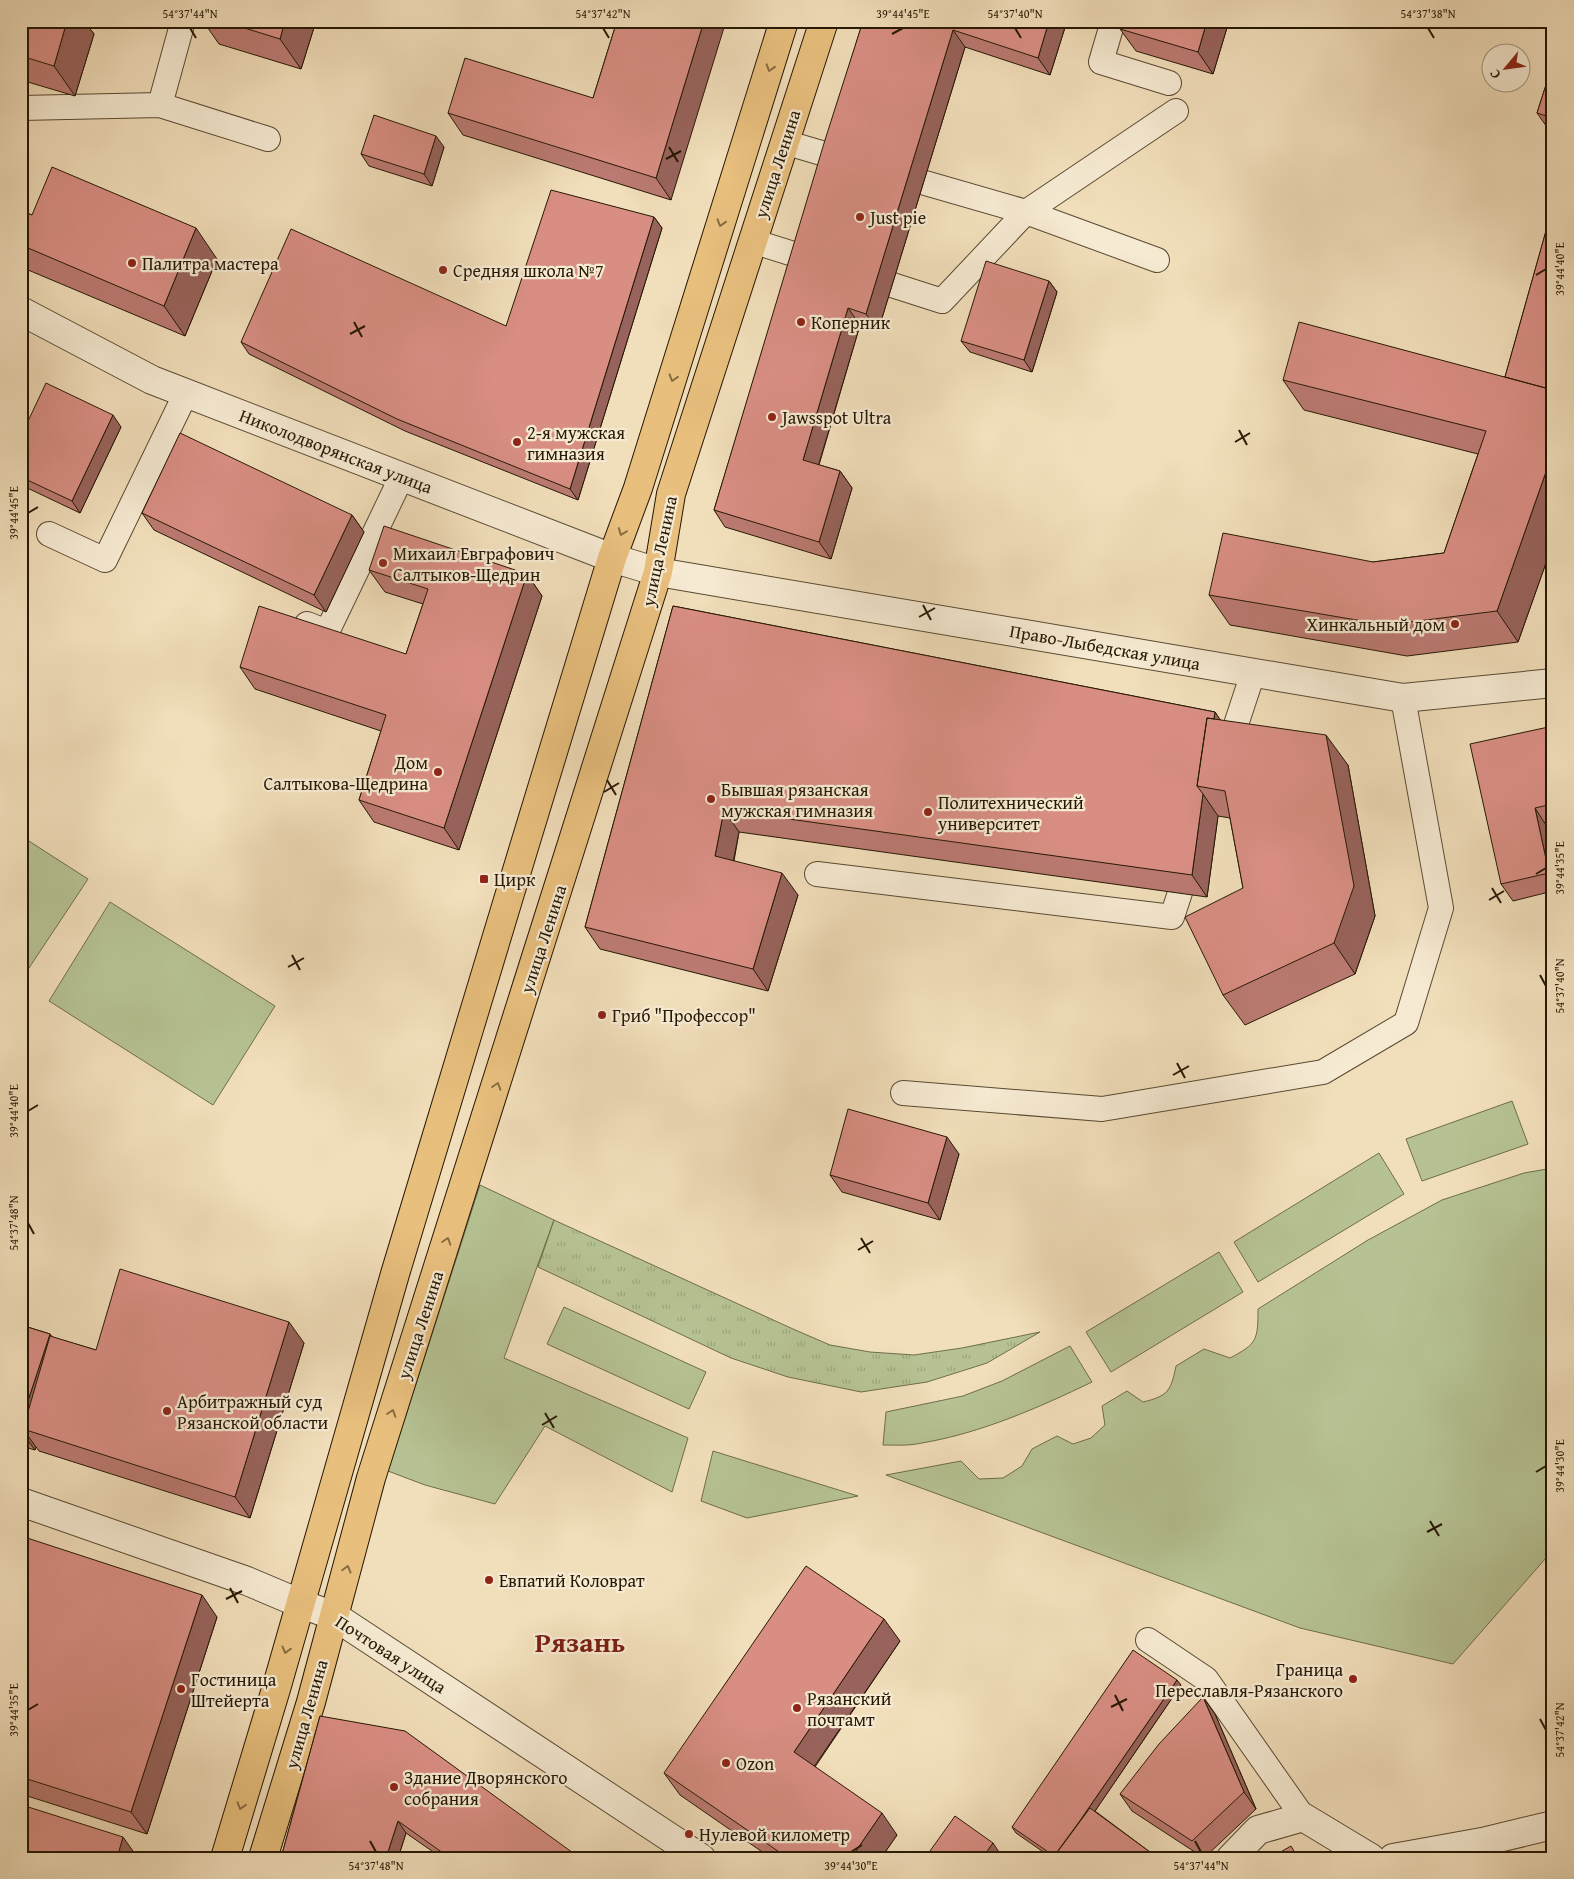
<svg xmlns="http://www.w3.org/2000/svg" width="1574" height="1879" viewBox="0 0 1574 1879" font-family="'Gentium Book Plus',serif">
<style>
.grass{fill:#b6c293;stroke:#6e6d4c}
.park{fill:url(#park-tufts);stroke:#6e6d4c}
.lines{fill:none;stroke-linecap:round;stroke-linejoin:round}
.service-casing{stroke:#594a32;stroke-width:26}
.pedestrian-casing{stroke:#594a32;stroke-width:30}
.minor-casing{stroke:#594a32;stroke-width:30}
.tertiary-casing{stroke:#594a32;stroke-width:30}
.primary-casing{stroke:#261804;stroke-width:30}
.service{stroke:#f6ead2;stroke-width:24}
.pedestrian{stroke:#f6ead2;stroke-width:28}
.minor{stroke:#f6ead2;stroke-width:28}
.tertiary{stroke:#f6ead2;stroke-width:28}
.primary{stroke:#e8bf7d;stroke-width:28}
.wall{fill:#bb7a72;stroke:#261804}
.shaded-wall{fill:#98635c;stroke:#261804}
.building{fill:#d98e84;stroke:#261804}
.oneway{stroke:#876c40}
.ticks{fill:none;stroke:#261804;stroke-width:2}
.poi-dot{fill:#8f2418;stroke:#f6ead2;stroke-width:2}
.labels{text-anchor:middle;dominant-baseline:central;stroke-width:4.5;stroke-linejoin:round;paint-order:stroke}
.street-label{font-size:18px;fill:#261804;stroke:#f6ead2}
.poi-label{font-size:18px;fill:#261804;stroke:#f6ead2;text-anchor:start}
.town-label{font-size:28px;font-weight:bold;fill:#7a1f14;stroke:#f6ead2}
.neatline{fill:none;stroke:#261804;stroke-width:2}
.ticks-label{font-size:12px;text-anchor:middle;fill:#261804}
</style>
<defs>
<pattern id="park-tufts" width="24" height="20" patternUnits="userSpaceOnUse" patternTransform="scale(1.25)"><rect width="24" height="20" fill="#b6c293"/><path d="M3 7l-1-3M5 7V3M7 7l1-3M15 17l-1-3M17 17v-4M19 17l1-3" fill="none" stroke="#9ca67d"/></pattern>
</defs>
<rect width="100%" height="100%" fill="#f1deba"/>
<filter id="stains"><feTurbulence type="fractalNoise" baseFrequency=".004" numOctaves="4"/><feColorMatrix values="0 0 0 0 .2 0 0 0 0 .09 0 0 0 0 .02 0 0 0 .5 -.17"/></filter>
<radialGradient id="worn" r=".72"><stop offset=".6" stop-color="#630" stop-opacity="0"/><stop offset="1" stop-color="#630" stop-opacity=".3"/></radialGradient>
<path class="grass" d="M21,836L88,879L21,980Z
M110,902L275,1006L213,1105L49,1001Z
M1512,1101L1528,1144L1422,1181L1406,1139Z
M1379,1153L1404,1194L1258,1282L1234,1242Z
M1553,1168V1550L1453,1664L1300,1628L886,1475L961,1461L979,1479L1003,1478L1022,1466L1032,1449L1057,1436L1073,1444L1091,1438L1105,1425L1102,1406L1127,1391L1143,1402C1168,1396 1171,1391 1176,1366L1204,1349L1230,1358C1257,1344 1258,1340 1258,1309L1368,1240L1442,1200L1524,1173Z
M480,1185L554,1220L504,1358L688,1438L672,1492L545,1426L495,1504L425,1485L388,1471Z
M1219,1252L1243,1292L1111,1372L1086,1332Z
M564,1307L706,1372L689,1409L547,1344Z
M1070,1346L1092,1382C1038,1408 981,1433 922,1443C909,1446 896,1445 883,1445L886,1412L963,1396L1002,1381Z
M713,1451L858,1496L747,1518L701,1501Z"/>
<path class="park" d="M554,1220L793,1329L830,1345L870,1352L914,1355L962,1348L1040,1332L987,1363L927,1382L861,1392L788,1377L731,1358L538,1267Z"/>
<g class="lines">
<g class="service-casing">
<path id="service" d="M1113,21L1101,62L1169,83
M160,105L183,21
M21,108L160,105L268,139
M784,142L852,162
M894,174L1026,212L1176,111
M752,241L822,263
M861,275L942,301L1026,212L1157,260
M49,534L105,560L186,393
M307,624L327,632L402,476
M1227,752L1253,673
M817,874L1172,917L1190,862
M903,1093L1102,1109L1323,1072L1406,1023L1441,908L1403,698
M1148,1640L1206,1679L1303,1817"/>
</g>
<g class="pedestrian-casing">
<path id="pedestrian" d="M334,1616L701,1858"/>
</g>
<g class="minor-casing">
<path id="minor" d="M21,311L152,380L612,558L658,572L1403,698L1553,683
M1231,1858L1258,1830L1303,1817L1371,1858
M1393,1858L1482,1842L1553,1825"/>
</g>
<g class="tertiary-casing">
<path id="tertiary" d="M21,1502L247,1581L299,1603L334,1616"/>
</g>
<g class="primary-casing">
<path id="primary" d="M225,1858L276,1689L395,1274L511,890L612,558L638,488L784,21
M263,1858L311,1702L371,1478L658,572L671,494L824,21"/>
</g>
<use href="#service" class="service"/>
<use href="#pedestrian" class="pedestrian"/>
<use href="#minor" class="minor"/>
<use href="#tertiary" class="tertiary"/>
<use href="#primary" class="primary"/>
</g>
<path class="wall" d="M21,21H84L94,34L75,96L21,80Z
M203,21H316L301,69L219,44Z
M617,21L671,200L463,135L448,113L593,98Z
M863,21H1067L1050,75L965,47L878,331L860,325L819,465L840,471L852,488L831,559L725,527L714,510Z
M1123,21H1229L1213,74L1136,51L1120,29Z
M1553,63V131L1549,130L1537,113Z
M444,147L432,186L369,166L361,154Z
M1553,206V543L1518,642L1407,656L1230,625L1209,595L1373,562L1444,553L1478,454L1304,410L1283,380L1505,377Z
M21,211L32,215L217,259L185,336L21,267Z
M654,217L662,228L578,500L405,431L249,354L241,342L506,326Z
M1049,281L1057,292L1032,372L970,352L961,341Z
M121,427L80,513L21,485V436Z
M142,513L352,515L364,532L326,612L154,530Z
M369,570L527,574L542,596L459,850L374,822L359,800L381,731L255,689L240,667L406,654L423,604L385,592Z
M673,606L1215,712L1220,720L1348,765L1375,916L1355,974L1245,1025L1223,995L1243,888L1230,818L1218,816L1207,897L739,832L734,861L798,895L768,991L600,949L585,927Z
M1553,726V824L1546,825L1553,852V891L1513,901L1501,884Z
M959,1154L940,1220L842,1192L830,1175Z
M21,1325L50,1334L52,1337L96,1350L304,1343L250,1518L39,1451L36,1447L35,1450L21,1446Z
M21,1536L217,1617L147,1834L21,1794Z
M900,1641L815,1767L897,1835L881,1858H771L680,1795L664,1773Z
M1181,1685L1095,1811L1158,1858H1052L1016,1833L1012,1827Z
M1215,1714L1256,1809L1204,1858L1132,1811L1120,1794Z
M320,1716L580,1858H442L406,1833L398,1858H281Z"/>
<path class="shaded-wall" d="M67,21H84L94,34L75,96L54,66Z
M285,21H316L301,69L280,39Z
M704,21H726L671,200L656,178Z
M1049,21H1067L1050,75L1038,58Z
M1207,21H1229L1213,74L1198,52Z
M953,30L965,47L878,331L866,314Z
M436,136L444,147L432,186L424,174Z
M654,217L662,228L578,500L570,489Z
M196,228L217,259L185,336L164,306Z
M1049,281L1057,292L1032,372L1024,360Z
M848,308L860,325L815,477L803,460Z
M113,415L121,427L80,513L72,501Z
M1553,452V543L1518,642L1497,611Z
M840,471L852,488L831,559L819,542Z
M352,515L364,532L326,612L314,595Z
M527,574L542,596L459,850L444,828Z
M1215,712L1230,734L1204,787Z
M1326,735L1348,765L1375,916L1355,974L1334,943Z
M1203,794L1218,816L1207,897L1192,875Z
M1535,808L1546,825L1553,852V877L1549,873Z
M724,810L739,832L730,878L715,856Z
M782,873L798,895L768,991L753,969Z
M947,1137L959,1154L940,1220L928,1203Z
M289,1322L304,1343L250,1518L235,1497Z
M50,1334L65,1356L23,1429L36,1447L35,1450L21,1431V1422Z
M202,1595L217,1617L147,1834L131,1812Z
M884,1619L900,1641L809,1774L794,1752Z
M1177,1680L1181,1685L1063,1858L1055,1857Z
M1203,1697L1215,1714L1256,1809L1244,1792Z
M882,1813L897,1835L881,1858H851Z
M398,1821L406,1833L398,1858H386Z
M123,1837L138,1858H117Z
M993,1843L1003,1858H982Z"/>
<path class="building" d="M21,21H67L54,66L21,56Z
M222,21H285L280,39Z
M617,21H704L656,178L448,113L465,58L593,98Z
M863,21H1049L1038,58L953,30L866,314L848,308L803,460L840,471L819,542L714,510L825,140Z
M1123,21H1207L1198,52L1120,29Z
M1553,63V118L1537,113Z
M374,115L436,136L424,174L361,154Z
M52,167L196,228L164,306L21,245V211L32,215Z
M551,190L654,217L570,489L397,419L241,342L291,229L506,326Z
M1553,206V390L1505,377Z
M986,261L1049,281L1024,360L961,341Z
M1299,322L1553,390V452L1497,611L1386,625L1209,595L1223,533L1373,562L1444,553L1486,431L1283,380Z
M46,383L113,415L72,501L21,477V436Z
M180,433L352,515L314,595L142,513Z
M384,526L527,574L444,828L359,800L386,715L240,667L259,606L406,654L428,589L369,570Z
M673,606L1215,712L1214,719L1207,718L1197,786L1203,794L1192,875L724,810L715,856L782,873L753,969L585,927Z
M1207,718L1326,735L1354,886L1334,943L1223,995L1185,917L1243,888L1225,791L1197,786Z
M1553,726V804L1535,808L1549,873L1501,884L1470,744Z
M848,1109L947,1137L928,1203L830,1175Z
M120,1269L289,1322L235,1497L23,1429L50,1336L96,1350Z
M21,1325L50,1334L21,1422Z
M21,1536L202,1595L131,1812L21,1777Z
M806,1566L884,1619L794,1752L882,1813L851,1858H788L664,1773Z
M1133,1650L1177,1680L1079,1822L1054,1856L1012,1827Z
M1203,1697L1244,1792L1192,1841L1120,1794L1159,1744Z
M320,1716L405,1731L580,1858H450L398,1821L386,1858H281Z
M22,1805L123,1837L117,1858H21V1808Z
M1090,1808L1158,1858H1053Z
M955,1816L993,1843L982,1858H925Z
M1291,1846L1298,1858H1270Z"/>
<defs><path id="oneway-chevron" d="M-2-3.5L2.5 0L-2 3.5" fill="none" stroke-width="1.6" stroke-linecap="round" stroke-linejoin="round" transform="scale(1.25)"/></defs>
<g class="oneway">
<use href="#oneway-chevron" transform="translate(770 68) rotate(107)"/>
<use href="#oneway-chevron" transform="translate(721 223) rotate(107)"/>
<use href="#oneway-chevron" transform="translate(673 378) rotate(107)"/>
<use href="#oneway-chevron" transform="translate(622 532) rotate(111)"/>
<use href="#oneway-chevron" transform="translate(497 1086) rotate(-72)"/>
<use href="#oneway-chevron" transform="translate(447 1241) rotate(-72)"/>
<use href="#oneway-chevron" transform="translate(392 1413) rotate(-72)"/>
<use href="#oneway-chevron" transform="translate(347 1569) rotate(-74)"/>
<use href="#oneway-chevron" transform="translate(286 1650) rotate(105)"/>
<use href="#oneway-chevron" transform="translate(241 1806) rotate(107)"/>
</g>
<path class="ticks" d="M190,28L196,38M603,28L609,38M1015,28L1021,38M1428,28L1434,38M892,34L903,28M669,147L678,162M666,159L681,151M1536,275L1546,269M354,322L362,337M350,334L365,326M1239,430L1247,445M1235,442L1250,433M28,513L38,507M923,605L931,620M919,617L935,608M607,780L616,795M604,792L619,783M1536,874L1546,868M1492,888L1501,903M1489,900L1504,891M292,955L300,970M288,967L304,958M1540,975L1546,986M1177,1063L1185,1078M1173,1075L1189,1066M28,1111L38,1105M28,1223L34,1234M861,1238L870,1253M858,1250L873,1241M545,1413L554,1428M542,1425L557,1416M1536,1472L1546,1466M1430,1521L1439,1536M1427,1532L1442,1524M230,1588L238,1603M226,1599L242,1591M1115,1695L1123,1711M1111,1707L1127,1699M28,1710L38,1704M1540,1719L1546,1730M370,1841L376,1852M1195,1841L1201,1852M851,1852L862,1845"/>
<g class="poi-dot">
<circle cx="860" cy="217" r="5"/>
<circle cx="132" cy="263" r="5"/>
<circle cx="443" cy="270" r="5"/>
<circle cx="801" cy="322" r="5"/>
<circle cx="772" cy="417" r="5"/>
<circle cx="517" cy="442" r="5"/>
<circle cx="383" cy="563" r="5"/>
<circle cx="1455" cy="624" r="5"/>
<circle cx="438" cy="772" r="5"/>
<circle cx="711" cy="799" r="5"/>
<circle cx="928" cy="812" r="5"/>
<rect x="479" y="874" width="10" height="10" rx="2.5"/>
<circle cx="602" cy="1015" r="5"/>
<circle cx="167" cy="1411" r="5"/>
<circle cx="489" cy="1580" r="5"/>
<circle cx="1353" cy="1679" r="5"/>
<circle cx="181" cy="1689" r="5"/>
<circle cx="797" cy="1708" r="5"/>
<circle cx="726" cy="1763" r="5"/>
<circle cx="394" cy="1787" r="5"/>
<circle cx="689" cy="1834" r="5"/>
</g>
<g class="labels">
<g class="street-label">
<text transform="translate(777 164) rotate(-72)">улица Ленина</text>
<text transform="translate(336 451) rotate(21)">Николодворянская улица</text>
<text transform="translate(659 551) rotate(-78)">улица Ленина</text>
<text transform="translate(1105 647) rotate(10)">Право-Лыбедская улица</text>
<text transform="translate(543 939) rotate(-72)">улица Ленина</text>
<text transform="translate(420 1325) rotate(-72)">улица Ленина</text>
<text transform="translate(391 1654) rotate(33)">Почтовая улица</text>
<text transform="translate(306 1714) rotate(-74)">улица Ленина</text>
</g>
<g class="poi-label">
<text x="870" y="217">Just pie</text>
<text x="142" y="263">Палитра мастера</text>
<text x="453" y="270">Средняя школа №7</text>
<text x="811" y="322">Коперник</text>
<text x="782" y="417">Jawsspot Ultra</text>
<text x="527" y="432">2-я мужская<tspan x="527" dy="21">гимназия</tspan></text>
<text x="393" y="553">Михаил Евграфович<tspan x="393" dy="21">Салтыков-Щедрин</tspan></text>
<text x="1445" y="624" text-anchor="end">Хинкальный дом</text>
<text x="428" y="762" text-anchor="end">Дом<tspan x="428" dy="21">Салтыкова-Щедрина</tspan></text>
<text x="721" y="789">Бывшая рязанская<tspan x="721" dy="21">мужская гимназия</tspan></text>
<text x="938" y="802">Политехнический<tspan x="938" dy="21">университет</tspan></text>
<text x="494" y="879">Цирк</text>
<text x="612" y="1015">Гриб "Профессор"</text>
<text x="177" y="1401">Арбитражный суд<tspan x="177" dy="21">Рязанской области</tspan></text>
<text x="499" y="1580">Евпатий Коловрат</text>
<text x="1343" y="1669" text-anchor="end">Граница<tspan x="1343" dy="21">Переславля-Рязанского</tspan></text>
<text x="191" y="1679">Гостиница<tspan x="191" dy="21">Штейерта</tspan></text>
<text x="807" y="1698">Рязанский<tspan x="807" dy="21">почтамт</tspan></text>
<text x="736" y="1763">Ozon</text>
<text x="404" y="1777">Здание Дворянского<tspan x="404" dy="21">собрания</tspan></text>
<text x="699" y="1834">Нулевой километр</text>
</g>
<g class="town-label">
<text x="580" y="1641">Рязань</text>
</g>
</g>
<rect width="1574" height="1879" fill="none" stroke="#f1deba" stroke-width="55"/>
<g transform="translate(1506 68) rotate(241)"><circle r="24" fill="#f6ead2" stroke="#a39680"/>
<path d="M0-4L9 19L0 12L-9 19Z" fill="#8f2418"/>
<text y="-8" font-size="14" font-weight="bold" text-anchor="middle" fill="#261804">С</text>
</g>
<rect x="28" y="28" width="1518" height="1824" class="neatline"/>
<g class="ticks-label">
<text x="190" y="18">54°37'44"N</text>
<text x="603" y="18">54°37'42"N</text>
<text x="903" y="18">39°44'45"E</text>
<text x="1015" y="18">54°37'40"N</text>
<text x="1428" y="18">54°37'38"N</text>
<text transform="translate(1560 269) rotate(-90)" y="4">39°44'40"E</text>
<text transform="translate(14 513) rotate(-90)" y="4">39°44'45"E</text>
<text transform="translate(1560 868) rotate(-90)" y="4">39°44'35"E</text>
<text transform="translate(1560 986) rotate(-90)" y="4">54°37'40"N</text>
<text transform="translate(14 1111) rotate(-90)" y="4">39°44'40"E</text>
<text transform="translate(14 1223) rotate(-90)" y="4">54°37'48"N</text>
<text transform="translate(1560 1466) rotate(-90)" y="4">39°44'30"E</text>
<text transform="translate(14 1710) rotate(-90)" y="4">39°44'35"E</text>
<text transform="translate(1560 1730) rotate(-90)" y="4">54°37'42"N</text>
<text x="376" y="1870">54°37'48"N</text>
<text x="851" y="1870">39°44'30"E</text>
<text x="1201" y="1870">54°37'44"N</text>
</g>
<rect width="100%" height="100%" filter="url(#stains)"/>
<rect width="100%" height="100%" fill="url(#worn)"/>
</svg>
